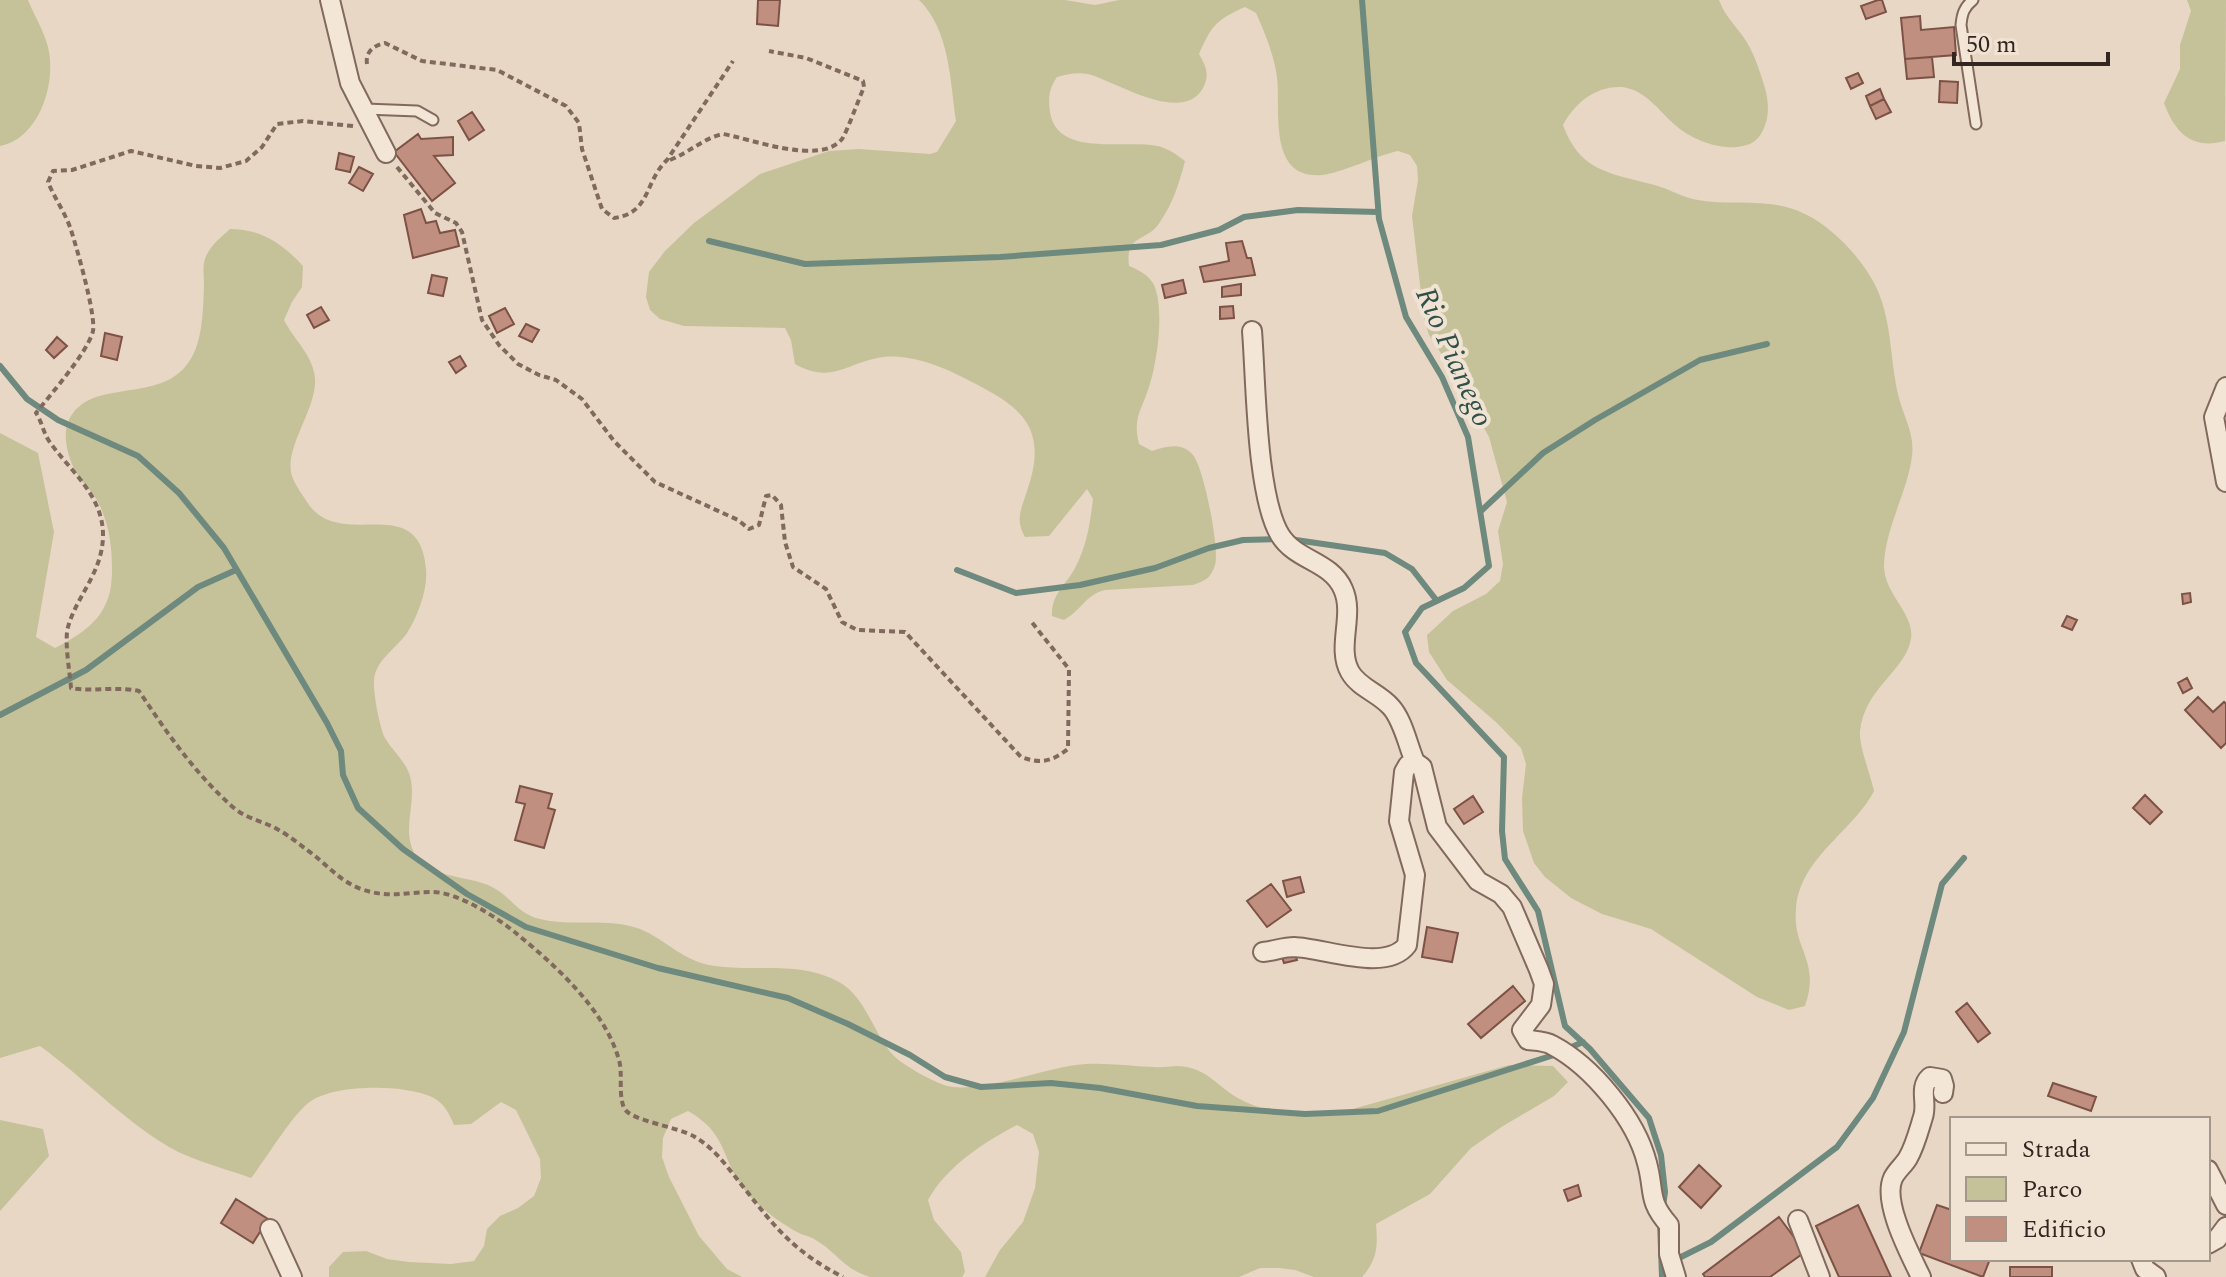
<svg xmlns="http://www.w3.org/2000/svg" width="2226" height="1277" viewBox="0 0 2226 1277" font-family="Spectral,serif">
<style>
.green{fill:#c5c29a}
.lines{fill:none;stroke-linecap:round;stroke-linejoin:round}
.stream{stroke:#6e897d;stroke-width:6}
.building{fill:#c18f80;stroke:#7d5246;stroke-width:2}
.lane-casing{stroke:#816a5d;stroke-width:13}
.street-casing{stroke:#816a5d;stroke-width:22}
.path{stroke:#816a5d;stroke-width:4;stroke-dasharray:6 4;stroke-linecap:butt}
.lane{stroke:#f4e6d7;stroke-width:9}
.street{stroke:#f4e6d7;stroke-width:18}
.labels{text-anchor:middle;dominant-baseline:central;stroke-width:8;stroke-linejoin:round;paint-order:stroke}
.water-label{font-size:30px;font-style:italic;fill:#305049;stroke:#f0e3d3}
</style>
<rect width="100%" height="100%" fill="#e8d7c5"/>
<path class="green" d="M0,0H28C34,15 44,31 48,47C57,83 39,139 0,146Z
M919,0H1065L1095,5L1119,0H1719C1724,14 1733,23 1742,35C1753,50 1759,68 1764,85C1770,103 1770,123 1758,138C1753,144 1745,146 1737,147C1716,149 1691,139 1675,125C1659,111 1645,89 1621,87C1595,86 1574,104 1563,125C1581,174 1613,173 1658,186C1671,190 1684,198 1698,200C1725,205 1755,200 1782,206C1819,213 1855,249 1873,281C1893,317 1889,359 1899,398C1904,417 1915,435 1912,456C1908,491 1884,530 1884,567C1885,595 1915,614 1911,639C1905,672 1864,688 1860,732C1859,747 1871,776 1874,791C1852,833 1800,857 1796,909C1792,949 1821,960 1805,1006L1789,1010L1757,997L1651,929L1602,914L1571,898L1545,877L1534,863L1523,831L1522,798L1526,764L1521,748L1497,723L1447,680L1429,652L1427,635L1453,611L1486,594L1500,581L1503,564L1498,531L1507,502L1489,437L1457,378L1429,335L1424,319L1412,216L1418,180L1417,166L1410,155L1398,151C1375,156 1342,173 1322,175C1267,180 1281,109 1277,77C1274,55 1265,33 1256,13L1245,7C1216,20 1212,25 1199,54C1206,66 1210,75 1203,88C1182,125 1117,82 1088,74C1077,72 1068,74 1057,77C1049,89 1048,97 1050,112C1057,158 1125,139 1158,146C1169,149 1176,154 1185,161C1179,184 1173,203 1160,222C1147,243 1125,233 1129,266C1139,270 1149,275 1154,285C1165,310 1157,365 1148,390C1140,413 1133,419 1139,444L1152,451C1165,446 1183,442 1193,455C1204,468 1220,550 1215,565C1211,578 1205,581 1193,585L1105,590C1085,595 1082,610 1064,620L1052,616C1051,593 1067,585 1076,566C1087,545 1090,523 1093,499L1087,489L1049,536L1025,537C1015,519 1021,510 1027,491C1051,422 1016,404 960,376C939,365 907,354 883,357C847,362 832,385 795,364L791,340L785,328L684,326L660,319L650,310L646,297L649,272L665,251L694,223L760,174L829,151L859,149L930,154L937,152L956,121C950,81 950,30 919,0Z
M2187,0H2226L2225,141C2192,150 2175,133 2164,103L2180,69V45L2191,11Z
M230,229C261,229 282,243 303,266L302,287L292,302L284,320C294,340 314,356 315,379C317,409 283,449 292,476C295,485 304,497 309,505C343,551 419,490 426,569C428,589 418,616 407,633C396,649 375,660 374,681C373,692 380,729 385,738C392,750 404,760 409,773C418,798 403,824 412,848C423,880 468,874 492,887C512,897 516,913 540,919C573,927 607,917 640,929C667,940 683,962 715,966C757,972 800,960 839,982C867,998 873,1034 894,1056C903,1065 932,1081 944,1085C971,1095 1039,1071 1069,1066C1097,1061 1125,1066 1153,1067C1161,1068 1170,1066 1178,1066C1207,1068 1215,1084 1236,1097C1265,1114 1302,1118 1335,1114L1509,1065L1553,1066L1568,1082L1554,1096L1503,1126L1471,1148L1430,1194L1376,1224C1378,1247 1377,1260 1362,1277H1314L1295,1270L1279,1268H1260L1239,1277H985L1000,1250L1023,1222L1035,1188L1039,1152L1033,1134L1017,1125C984,1142 946,1167 928,1200L934,1220L961,1252L965,1272L962,1277H870C843,1269 836,1251 814,1239C809,1236 802,1235 797,1232C778,1222 753,1203 741,1185C720,1153 726,1133 688,1111L671,1119L663,1138L662,1157L669,1177L699,1236L727,1269L742,1277H329V1267L343,1252L366,1251L387,1259L409,1262L451,1264L474,1261L484,1246L487,1229L500,1216L518,1208L534,1196L541,1178L540,1159L516,1110L501,1102L471,1124L454,1125C449,1113 444,1103 432,1097C404,1084 336,1084 311,1101C292,1114 267,1158 251,1178C224,1168 193,1161 169,1147C122,1119 84,1078 40,1046L0,1058V433L38,453L54,532L36,637L55,648C90,630 112,613 112,571C112,547 110,529 100,506C95,494 86,487 79,477C69,463 61,436 69,420C89,378 154,403 185,367C203,347 203,311 204,286C204,276 202,264 206,256C212,244 221,237 230,229Z
M0,1120L43,1129L49,1156L0,1211Z"/>
<g class="lines">
<path class="stream" d="M1362,0L1379,219L1406,317L1442,377L1468,437L1489,566L1464,588L1422,608L1405,632L1416,663L1504,757L1502,831L1505,859L1538,911L1565,1026L1590,1049L1649,1118L1661,1155L1665,1192L1663,1206
M709,241L805,264L1000,257L1161,245L1219,230L1244,217L1298,210L1378,212
M0,366L27,399L58,420L138,456L179,493L224,548L327,723L341,751L343,775L358,808L403,849L467,894L526,927L658,968L788,998L848,1024L910,1055L945,1077L981,1087L1051,1083L1100,1088L1197,1106L1305,1114L1378,1111L1557,1054
M1481,511L1543,453L1595,420L1700,360L1767,344
M1289,539L1385,553L1412,569L1437,601
M957,570L1016,593L1080,585L1155,568L1209,548L1243,540L1278,539
M0,715L86,670L198,587L236,570
M1567,1049L1583,1042
M1660,1221L1662,1277
M1673,1261L1711,1242L1837,1147L1873,1098L1904,1032L1942,884L1964,858"/>
</g>
<path class="building" d="M758,0H780L778,26L757,24Z
M1878,0H1882L1886,12L1866,19L1861,6Z
M1920,16L1921,30L1954,27L1956,55L1905,59L1901,18Z
M1932,57L1934,77L1907,79L1905,59Z
M1858,73L1863,83L1851,89L1846,78Z
M1940,81L1958,82L1957,103L1939,102Z
M1880,89L1884,99L1870,106L1866,96Z
M1884,99L1891,112L1876,119L1870,106Z
M472,112L484,130L469,140L458,121Z
M418,134L421,139L453,137V155L434,156L455,183L432,201L394,152Z
M339,153L354,157L350,172L336,169Z
M359,167L373,174L363,191L349,183Z
M421,209L426,223L436,221L440,233L455,230L459,246L413,258L404,215Z
M1242,241L1247,258H1251L1255,275L1204,282L1200,267L1229,261L1226,243Z
M432,275L447,278L443,296L428,293Z
M1183,280L1186,293L1165,298L1162,285Z
M1241,284V295L1222,297V287Z
M1233,306L1234,318L1220,319V307Z
M321,307L329,320L314,328L307,315Z
M505,308L514,324L497,333L489,316Z
M526,324L539,330L532,342L519,336Z
M105,333L122,337L117,360L101,356Z
M57,337L67,346L54,358L46,350Z
M460,356L466,366L456,373L449,362Z
M2190,593L2191,602L2183,604L2182,594Z
M2067,616L2077,620L2072,630L2062,626Z
M2187,678L2192,688L2183,693L2178,683Z
M2198,697L2213,712L2224,702L2226,704V743L2221,748L2185,710Z
M520,786L552,794L548,808L555,810L544,848L515,840L525,804L516,802Z
M2145,795L2162,812L2150,824L2133,808Z
M1473,796L1483,812L1464,824L1454,809Z
M1300,877L1304,892L1287,897L1283,881Z
M1271,884L1291,910L1267,927L1247,901Z
M1427,927L1458,933L1452,962L1422,957Z
M1294,951L1297,960L1284,963L1281,954Z
M1513,986L1525,1001L1481,1038L1468,1024Z
M1967,1003L1990,1033L1978,1042L1956,1012Z
M2053,1083L2096,1097L2091,1111L2048,1096Z
M1699,1165L1721,1186L1701,1208L1679,1187Z
M1578,1185L1581,1196L1568,1201L1564,1190Z
M236,1199L268,1219L253,1243L221,1223Z
M1858,1205L1891,1277H1839L1816,1226Z
M1937,1205L1952,1210V1259H1990L1983,1277L1919,1253Z
M1779,1217L1805,1252L1770,1277H1705L1703,1274Z
M2010,1267H2052V1277H2010Z"/>
<g class="lines">
<g class="lane-casing">
<path id="lane" d="M1973,0C1964,7 1962,14 1961,25L1976,124
M365,109L417,111L433,120"/>
</g>
<g class="street-casing">
<path id="street" d="M330,0L350,83L386,153
M1252,331C1256,380 1256,495 1280,535C1296,561 1331,561 1343,589C1355,615 1336,647 1350,672C1359,688 1379,693 1391,707C1403,720 1408,746 1415,762
M2226,387L2214,417L2226,482
M1263,952C1273,951 1284,947 1294,947C1325,948 1386,973 1407,945L1415,875L1399,821L1404,772L1408,765L1415,762L1422,767L1437,827L1478,881L1501,894L1512,907L1539,970L1544,984L1541,1005L1522,1030L1528,1040C1536,1041 1545,1041 1552,1045C1592,1066 1636,1119 1647,1163C1655,1192 1647,1200 1669,1225V1254L1676,1277
M2208,1170L2226,1205
M1798,1220L1820,1277
M270,1229L292,1277
M2208,1244L2217,1239L2226,1227
M2141,1259L2145,1269L2156,1277
M1921,1277C1910,1254 1882,1202 1893,1178C1897,1170 1904,1165 1908,1158C1915,1146 1919,1130 1923,1117C1928,1103 1918,1088 1930,1077L1942,1079L1944,1086L1943,1093"/>
</g>
<path class="path" d="M367,64C365,51 375,45 385,43L422,61L497,70L566,106L579,123L582,149L602,209L614,218C651,213 644,182 667,160L733,61
M353,126L303,121L277,124L262,147L246,161L220,168L196,166L131,151L72,170L53,171L48,182C54,197 64,211 70,227C76,245 96,314 93,331C88,352 50,395 36,413C42,422 43,432 49,441C70,471 103,495 103,535C103,572 77,595 68,627C64,641 70,673 71,688C94,692 116,686 139,691C167,733 196,775 234,808C247,819 263,821 277,829C288,835 298,843 307,850C326,863 339,881 361,889C390,899 404,892 432,892C458,892 498,918 517,934C556,966 605,1010 619,1060C623,1074 618,1093 624,1108C630,1121 680,1127 695,1137C716,1149 730,1171 745,1189C776,1229 796,1253 843,1277
M670,160C690,152 704,138 723,134C752,139 820,166 842,139C846,134 860,96 864,87L863,81L806,58L769,51
M397,167L435,213L456,223L462,232L482,320L499,345L518,364L539,375L556,380L582,399L614,441L655,482L738,520L749,529L759,525L766,496L772,495L781,505L785,542L793,567L826,589L842,622L857,630L905,632L1021,757C1041,764 1051,762 1068,749L1069,669L1030,620"/>
<use href="#lane" class="lane"/>
<use href="#street" class="street"/>
</g>
<g class="labels">
<g class="water-label">
<text transform="translate(1454 357) rotate(66)">Rio Pianego</text>
</g>
</g>
<rect x="1950" y="1117" width="260" height="144" fill="#f0e3d3" stroke="#a4978b" stroke-width="2"/>
<rect x="1966" y="1143" width="40" height="12" fill="#f4e6d7" stroke="#a4978b" stroke-width="2"/>
<text x="2022" y="1157" font-size="24" fill="#33251f">Strada</text>
<rect x="1966" y="1177" width="40" height="24" fill="#c5c29a" stroke="#a4978b" stroke-width="2"/>
<text x="2022" y="1197" font-size="24" fill="#33251f">Parco</text>
<rect x="1966" y="1217" width="40" height="24" fill="#c18f80" stroke="#a4978b" stroke-width="2"/>
<text x="2022" y="1237" font-size="24" fill="#33251f">Edificio</text>
<path d="M1954 52v12h154v-12" fill="none" stroke="#33251f" stroke-width="4"/>
<text x="1966" y="52" font-size="24" fill="#33251f" stroke="#f0e3d3" stroke-width="6" paint-order="stroke">50 m</text>
</svg>
